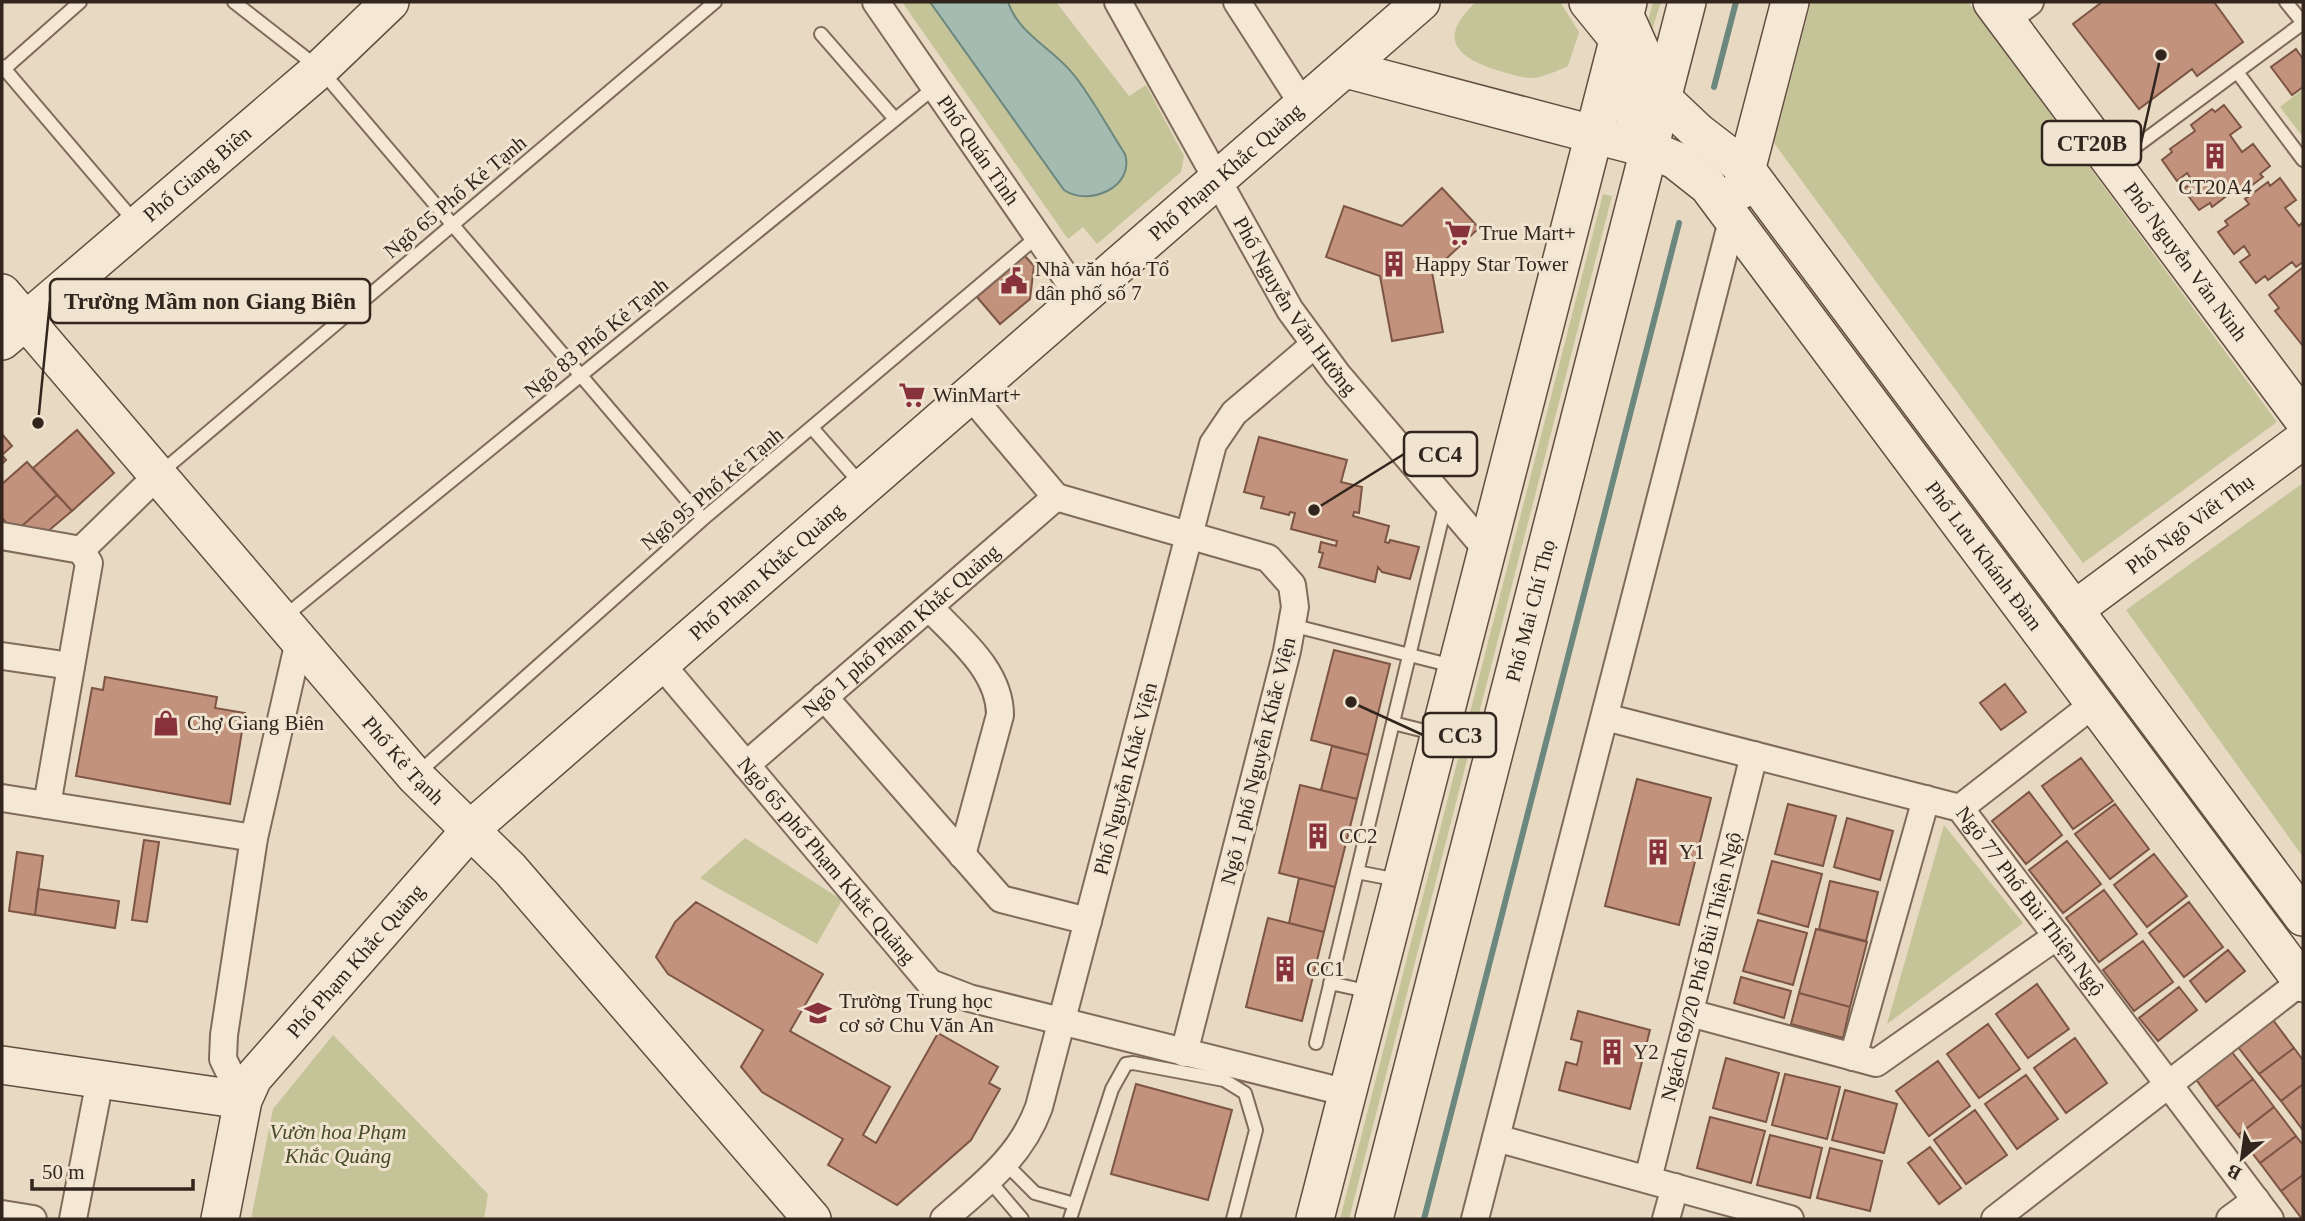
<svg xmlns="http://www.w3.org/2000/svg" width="2305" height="1221" viewBox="0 0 2305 1221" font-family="Georgia,serif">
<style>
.green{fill:#c4c498}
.water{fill:#a4bbb2;stroke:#6c887e;stroke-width:2}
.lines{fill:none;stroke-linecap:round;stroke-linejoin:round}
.stream{stroke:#6c887e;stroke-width:6}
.building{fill:#c2927c;stroke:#7c5544;stroke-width:2}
.lane-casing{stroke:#806b5b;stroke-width:16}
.street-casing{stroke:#806b5b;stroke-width:30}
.secondary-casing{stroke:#624d3f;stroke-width:40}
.lane{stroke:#f4e7d4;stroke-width:12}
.street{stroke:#f4e7d4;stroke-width:26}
.secondary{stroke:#f4e7d4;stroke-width:37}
.labels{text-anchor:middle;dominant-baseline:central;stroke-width:6;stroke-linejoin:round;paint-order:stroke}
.street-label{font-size:21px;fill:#31251e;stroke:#f0e4d1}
.poi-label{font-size:21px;fill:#31251e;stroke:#f0e4d1;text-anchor:start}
.park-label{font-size:21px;font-style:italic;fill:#464b27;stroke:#f0e4d1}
.leader{fill:none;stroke:#31251e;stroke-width:2.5}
.callout-dot{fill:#31251e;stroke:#f0e4d1;stroke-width:2.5}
.callout{fill:#f0e4d1;stroke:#31251e;stroke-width:2.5}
.callout-label{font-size:23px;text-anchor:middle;font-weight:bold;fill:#31251e}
</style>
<rect width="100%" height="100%" fill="#e8d9c2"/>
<path class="green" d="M902,2H1056L1129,96L1146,85L1184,156L1181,172L1097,244L1083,227L1068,239Z
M1476,2H1560L1579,32L1568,66C1557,71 1544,77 1532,78C1521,78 1510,74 1500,71C1457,58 1436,39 1476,2Z
M1653,2H1661L1652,30L1647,25Z
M1811,2H1968L2277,422L2083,563L1774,143Z
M2303,89V137L2280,107Z
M1603,194L1612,196L1349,1219H1340Z
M2303,483V857L2126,610Z
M1944,825L2023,923L1887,1024Z
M745,838L842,900L817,944L700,878Z
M333,1035L488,1194L484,1219H251L273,1109Z"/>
<path class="water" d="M930,2H1008C1019,35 1053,48 1074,75C1093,99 1108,128 1125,154C1135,187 1089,207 1064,190Z"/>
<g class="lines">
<path class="stream" d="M1714,87L1736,2
M1424,1219L1679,223"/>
</g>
<path class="building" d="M2102,2H2214L2243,42L2197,76L2192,69L2139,109L2073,24Z
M2296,49L2303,59V87L2292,95L2271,67Z
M2224,105L2241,127L2230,135L2242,152L2253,144L2270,166L2260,174L2263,177L2240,194L2236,189L2212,207L2210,203L2199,210L2183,189L2193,182L2187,173L2177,181L2162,160L2172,152L2170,149L2195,131L2191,125L2212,109L2215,112Z
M2280,178L2296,200L2285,208L2299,226L2303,222V262L2296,267L2292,262L2268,280L2265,276L2256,283L2240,262L2250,255L2244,246L2234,254L2218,232L2228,225L2225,221L2249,204L2245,199L2268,182L2270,186Z
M1442,188L1479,228L1432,272L1443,332L1392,341L1380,276L1326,257L1344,206L1402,226Z
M1025,256L1034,266L1030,299L1000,324L977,297Z
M2303,267V346L2275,311L2279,308L2269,295Z
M77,430L114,473L72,511L33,468Z
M2,434L12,446L2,455L6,460L2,464Z
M1259,437L1347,460L1341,482L1362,487L1359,513L1354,512L1353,516L1389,526L1385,542L1389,543L1390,540L1419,547L1410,579L1382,572L1378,567L1375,582L1319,567L1323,553L1319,552L1321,542L1336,546L1337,541L1291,529L1295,513L1290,512L1289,515L1261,508L1264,497L1244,492Z
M27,462L57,495L15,532L2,518V484Z
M57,495L72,511L41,537L15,532Z
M1334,650L1390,664L1368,755L1311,740Z
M105,677L217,697L215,708L245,713L230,804L76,776L92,688L103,690Z
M2005,684L2026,712L2001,730L1980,703Z
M1332,746L1368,755L1357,799L1321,790Z
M2081,758L2113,801L2073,829L2042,786Z
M1637,779L1711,798L1679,925L1605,906Z
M1300,785L1357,799L1335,887L1279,873Z
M2029,792L2062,835L2026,864L1992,821Z
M1788,804L1836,816L1823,866L1775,854Z
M2115,804L2149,849L2110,879L2075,834Z
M1847,818L1893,831L1880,880L1834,867Z
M144,840L159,842L147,922L132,920Z
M2067,841L2101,884L2063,913L2029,870Z
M17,852L43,856L35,915L9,911Z
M2154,854L2187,896L2147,927L2114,885Z
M1772,861L1822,874L1808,927L1758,913Z
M1299,878L1335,887L1324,932L1289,923Z
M1830,881L1878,892L1866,941L1819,929Z
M38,889L119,901L115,928L35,915Z
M2104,890L2137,934L2099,962L2066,918Z
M696,902L823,974L790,1031L890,1087L863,1135L876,1143L938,1033L998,1067L989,1083L1000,1089L971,1140L897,1205L828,1165L843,1139L762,1092L741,1067L763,1030L668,974L656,957L675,922Z
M2189,902L2223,947L2184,977L2149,933Z
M1268,918L1324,932L1302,1021L1246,1007Z
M1758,920L1807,933L1793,985L1743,971Z
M1816,929L1867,942L1850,1007L1799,993Z
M2143,941L2173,982L2134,1011L2103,970Z
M2228,950L2245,971L2206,1002L2190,981Z
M1741,977L1791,991L1784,1018L1734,1003Z
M2037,984L2069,1029L2028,1058L1996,1014Z
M2179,987L2197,1010L2158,1041L2139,1018Z
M1799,993L1850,1007L1843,1038L1791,1024Z
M1578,1011L1650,1030L1630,1109L1559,1090L1566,1062L1577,1065L1582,1042L1571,1039Z
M2273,1020L2294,1048L2259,1074L2238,1047Z
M1988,1024L2020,1069L1979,1098L1947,1054Z
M2075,1038L2107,1083L2066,1113L2034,1068Z
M2294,1048L2303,1060V1084L2281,1101L2259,1074Z
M2231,1051L2253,1079L2216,1107L2195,1078Z
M1726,1058L1779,1073L1766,1122L1713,1108Z
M1938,1061L1970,1106L1929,1136L1896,1091Z
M1785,1074L1840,1087L1827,1139L1772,1125Z
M2026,1075L2058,1119L2017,1149L1985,1104Z
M2253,1079L2274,1107L2238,1135L2216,1107Z
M1136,1084L1232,1110L1208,1200L1111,1174Z
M2303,1084V1128L2302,1129L2281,1101Z
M1845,1090L1897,1104L1884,1153L1832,1140Z
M2274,1107L2296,1136L2260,1163L2238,1135Z
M1975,1110L2007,1155L1966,1184L1934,1140Z
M1710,1117L1765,1131L1751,1183L1697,1168Z
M1770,1135L1822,1148L1810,1198L1757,1185Z
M2296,1136L2303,1145V1175L2281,1191L2260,1163Z
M1930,1147L1961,1188L1939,1204L1908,1163Z
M1830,1148L1882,1161L1870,1211L1817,1198Z
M2303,1175V1219H2302L2281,1191Z"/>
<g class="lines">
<g class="lane-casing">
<path id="lane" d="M234,2L320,69L703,519
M2286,2L2303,23
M821,34L895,119
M2,66L135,222
M2,71L80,2
M2237,72L2303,160
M2115,162L2303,23
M813,429L861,484
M159,474L715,2
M284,617L935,87
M1291,625L1453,666
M1393,723L1437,734
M418,773L703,519L1038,236
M1357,872L1398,880
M1330,983L1371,992
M1316,1043L1446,502
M1007,1165L1035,1193L1074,1204
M989,1180L1022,1219
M1070,1219L1112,1089L1126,1064L1133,1063L1224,1080L1245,1093L1256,1130L1233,1219"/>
</g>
<g class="street-casing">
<g id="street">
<path id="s1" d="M876,2L1081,299"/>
<path id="s2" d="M1118,2L1290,310L1337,374L1487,550"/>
<path d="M1237,2L1304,106"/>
<path d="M2006,20L2030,2"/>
<path d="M1056,497L1268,558L1292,585L1295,607L1287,651L1184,1053"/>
<path d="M2,536L81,550"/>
<path d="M81,550L157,476"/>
<path d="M929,607C958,638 1000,670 1000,715L962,855"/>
<path d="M2,656L71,666"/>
<path id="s3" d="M661,664L930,983L969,998L1348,1093"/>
<path d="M824,697L1001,899L1088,921"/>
<path id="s4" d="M1605,717L1960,808L2270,1219"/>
<path id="s5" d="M746,765L1056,497L970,395"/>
<path d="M2,798L254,838"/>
<path d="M47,805L89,563L81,550"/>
<path d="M1960,808L2095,703"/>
<path d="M1690,1013L1876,1063L2057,936"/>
<path d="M1853,1057L1926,799"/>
<path d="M243,1100L223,1059L224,1035L254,838L299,641"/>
<path d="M1496,1138L1790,1219"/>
<path id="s6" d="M1648,1179L1754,755"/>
<path d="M2,1214L33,1219"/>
<path d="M73,1219L100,1080"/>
<path id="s7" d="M944,1219C983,1185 1021,1157 1039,1107L1213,444L1234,413L1314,345"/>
<path d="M1475,1219L1733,217"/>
<path d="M1666,1219L1675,1187"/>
<path d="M1995,1219L2302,981"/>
<path d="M2230,1219L2256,1200"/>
</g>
</g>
<g class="secondary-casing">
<g id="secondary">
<path d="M1588,2L1618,39L1631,108L1649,149"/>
<path id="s8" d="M1992,2L2303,419"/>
<path d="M1621,7L1662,98L1698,132L1746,169L2303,917"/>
<path id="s9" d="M1346,69L1649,149L1675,160L1708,186L2303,983"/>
<path d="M1741,190L1790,2"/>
<path id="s10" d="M2,293L415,776L510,869L812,1219"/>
<path id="s11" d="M2,341L320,69L390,2"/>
<path id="s12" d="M2074,610L2303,440"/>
<path d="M2,1065L243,1100"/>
<path id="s13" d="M220,1219L243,1100L253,1078L473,827L1421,2"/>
<path d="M1315,1219L1628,2"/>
<path id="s14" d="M1374,1219L1687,2"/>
</g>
</g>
<use href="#lane" class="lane"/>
<use href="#street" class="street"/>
<use href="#secondary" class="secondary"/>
</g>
<defs>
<g id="building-bare" transform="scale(2.1)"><path d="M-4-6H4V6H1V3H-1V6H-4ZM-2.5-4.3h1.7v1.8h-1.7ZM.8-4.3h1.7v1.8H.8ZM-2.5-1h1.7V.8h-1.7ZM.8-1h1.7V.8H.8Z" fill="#88333c" stroke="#f0e4d1" stroke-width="2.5" paint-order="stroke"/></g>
<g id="supermarket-bare" transform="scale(2.1)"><path d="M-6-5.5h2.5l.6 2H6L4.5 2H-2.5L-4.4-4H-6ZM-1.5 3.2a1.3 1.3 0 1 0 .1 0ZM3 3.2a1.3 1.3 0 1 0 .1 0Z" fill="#88333c" stroke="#f0e4d1" stroke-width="2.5" paint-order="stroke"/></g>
<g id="civic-bare" transform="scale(2.1)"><path d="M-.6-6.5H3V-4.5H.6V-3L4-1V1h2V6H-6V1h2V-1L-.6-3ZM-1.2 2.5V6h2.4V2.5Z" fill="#88333c" stroke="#f0e4d1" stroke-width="2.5" paint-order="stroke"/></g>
<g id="shop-bare" transform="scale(2.1)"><path d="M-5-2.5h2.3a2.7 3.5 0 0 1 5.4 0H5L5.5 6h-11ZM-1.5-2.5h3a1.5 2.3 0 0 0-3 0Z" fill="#88333c" stroke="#f0e4d1" stroke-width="2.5" paint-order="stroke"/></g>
<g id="school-bare" transform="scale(2.1)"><path d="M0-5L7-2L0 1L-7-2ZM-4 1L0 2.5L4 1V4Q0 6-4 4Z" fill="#88333c" stroke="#f0e4d1" stroke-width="2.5" paint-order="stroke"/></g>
</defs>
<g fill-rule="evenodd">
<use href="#building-bare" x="2215" y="156"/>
<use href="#supermarket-bare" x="1458" y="233"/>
<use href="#building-bare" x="1394" y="264"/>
<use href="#civic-bare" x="1014" y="281"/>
<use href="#supermarket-bare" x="912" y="395"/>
<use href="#shop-bare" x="166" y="723"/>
<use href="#building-bare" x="1318" y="836"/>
<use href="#building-bare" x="1658" y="852"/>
<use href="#building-bare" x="1285" y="969"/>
<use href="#school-bare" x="818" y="1013"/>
<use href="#building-bare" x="1612" y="1052"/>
</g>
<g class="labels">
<g class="street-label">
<text stroke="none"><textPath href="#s1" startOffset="180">Phố Quán Tình</textPath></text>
<text stroke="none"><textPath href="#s11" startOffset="257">Phố Giang Biên</textPath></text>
<text stroke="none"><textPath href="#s13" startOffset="1477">Phố Phạm Khắc Quảng</textPath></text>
<text transform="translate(455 197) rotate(-40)">Ngõ 65 Phố Kẻ Tạnh</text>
<text stroke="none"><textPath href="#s8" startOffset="324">Phố Nguyễn Văn Ninh</textPath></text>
<text stroke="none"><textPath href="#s2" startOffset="352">Phố Nguyễn Văn Hưởng</textPath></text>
<text transform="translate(596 338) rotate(-39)">Ngõ 83 Phố Kẻ Tạnh</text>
<text transform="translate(712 489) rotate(-40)">Ngõ 95 Phố Kẻ Tạnh</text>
<text stroke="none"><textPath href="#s12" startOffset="144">Phố Ngô Viết Thụ</textPath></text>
<text stroke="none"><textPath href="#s9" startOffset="845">Phố Lưu Khánh Đàm</textPath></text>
<text stroke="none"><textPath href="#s13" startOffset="868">Phố Phạm Khắc Quảng</textPath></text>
<text stroke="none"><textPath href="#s14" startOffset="628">Phố Mai Chí Thọ</textPath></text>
<text stroke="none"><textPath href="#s5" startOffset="205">Ngõ 1 phố Phạm Khắc Quảng</textPath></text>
<text stroke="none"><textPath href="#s10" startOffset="616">Phố Kẻ Tạnh</textPath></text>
<text transform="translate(1258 761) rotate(-76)">Ngõ 1 phố Nguyễn Khắc Viện</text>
<text stroke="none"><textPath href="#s7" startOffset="488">Phố Nguyễn Khắc Viện</textPath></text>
<text stroke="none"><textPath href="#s3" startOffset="257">Ngõ 65 phố Phạm Khắc Quảng</textPath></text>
<text stroke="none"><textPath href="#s4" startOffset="483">Ngõ 77 Phố Bùi Thiện Ngộ</textPath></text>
<text stroke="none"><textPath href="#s13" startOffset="301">Phố Phạm Khắc Quảng</textPath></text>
<text stroke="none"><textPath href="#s6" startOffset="219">Ngách 69/20 Phố Bùi Thiện Ngộ</textPath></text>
</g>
<g class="poi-label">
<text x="2215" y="187" text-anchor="middle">CT20A4</text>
<text x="1479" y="233">True Mart+</text>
<text x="1415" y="264">Happy Star Tower</text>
<text x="1035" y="269">Nhà văn hóa Tổ<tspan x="1035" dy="24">dân phố số 7</tspan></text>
<text x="933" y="395">WinMart+</text>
<text x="187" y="723">Chợ Giang Biên</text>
<text x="1339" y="836">CC2</text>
<text x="1679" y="852">Y1</text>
<text x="1306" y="969">CC1</text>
<text x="839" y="1001">Trường Trung học<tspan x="839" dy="24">cơ sở Chu Văn An</tspan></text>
<text x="1633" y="1052">Y2</text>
</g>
<g class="park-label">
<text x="338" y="1132">Vườn hoa Phạm<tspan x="338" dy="24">Khắc Quảng</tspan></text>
</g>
</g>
<path class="leader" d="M2161 55L2141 143M38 423L50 301M1314 510L1404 454M1351 702L1423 735"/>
<g class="callout-dot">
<circle cx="2161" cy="55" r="7"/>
<circle cx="38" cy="423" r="7"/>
<circle cx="1314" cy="510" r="7"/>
<circle cx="1351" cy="702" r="7"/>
</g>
<g class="callout">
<rect x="2042" y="121" width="99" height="44" rx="7"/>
<rect x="50" y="279" width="320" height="44" rx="7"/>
<rect x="1404" y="432" width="73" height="44" rx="7"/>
<rect x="1423" y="713" width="73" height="44" rx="7"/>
</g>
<g class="callout-label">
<text x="2092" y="151">CT20B</text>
<text x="210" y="309">Trường Mầm non Giang Biên</text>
<text x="1440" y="462">CC4</text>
<text x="1460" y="743">CC3</text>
</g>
<rect width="2305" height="1221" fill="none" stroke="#31251e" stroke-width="7"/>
<g transform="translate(2242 1158) rotate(209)" stroke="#f0e4d1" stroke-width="5" paint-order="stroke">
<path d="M0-5L12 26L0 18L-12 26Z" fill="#31251e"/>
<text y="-10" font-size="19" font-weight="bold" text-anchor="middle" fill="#31251e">B</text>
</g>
<path d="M32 1179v10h161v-10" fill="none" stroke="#31251e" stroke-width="3.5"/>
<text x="42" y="1179" font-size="21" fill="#31251e" stroke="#f0e4d1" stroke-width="5" paint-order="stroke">50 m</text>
</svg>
